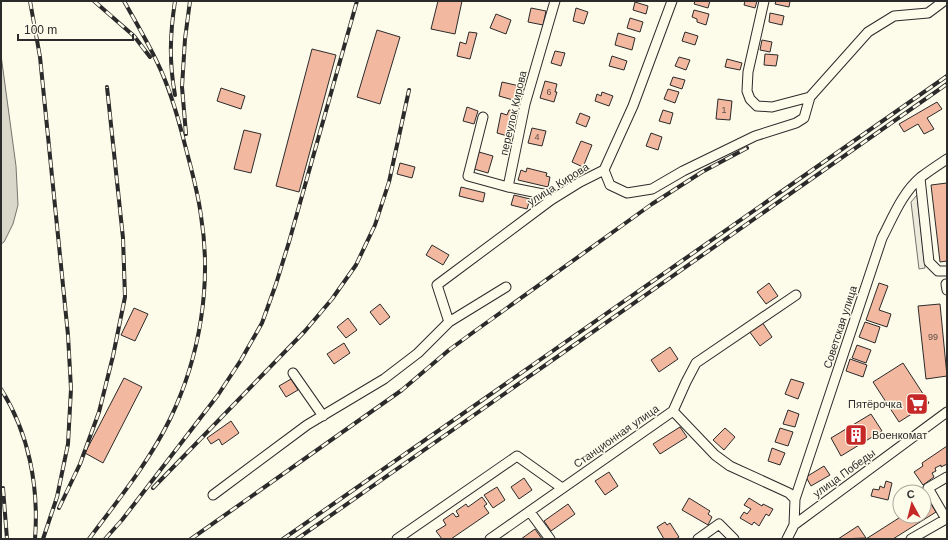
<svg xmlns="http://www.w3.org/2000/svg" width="948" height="540" viewBox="0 0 948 540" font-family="Helvetica,sans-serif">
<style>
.parking{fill:#eceadb;stroke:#74746e}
.water{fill:#d8d7c9;stroke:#74746e}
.building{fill:#f2b8a0;stroke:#2b2b2b}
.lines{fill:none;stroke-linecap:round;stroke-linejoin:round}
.minor-casing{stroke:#2b2b2b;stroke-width:11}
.minor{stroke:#fdfbea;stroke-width:9}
.rail-casing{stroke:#2b2b2b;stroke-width:4}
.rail{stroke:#fdfbea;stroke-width:2.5;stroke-dasharray:8;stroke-linecap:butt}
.labels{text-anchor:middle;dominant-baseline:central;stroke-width:3;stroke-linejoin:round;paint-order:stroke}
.number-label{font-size:9px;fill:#5d4e48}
.street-label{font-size:11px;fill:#2b2b2b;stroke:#fdfbea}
.poi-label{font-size:11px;fill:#2b2b2b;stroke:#fdfbea;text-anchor:end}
</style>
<rect width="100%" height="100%" fill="#fdfbea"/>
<path class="parking" d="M917,195L925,268L919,269L911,202Z"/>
<path class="water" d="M1,55L16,166L18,205L13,224L4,242L1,244Z"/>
<path class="building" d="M438,1H462L455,34L431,29Z
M695,1H710L708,8L694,4Z
M745,1H757L755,8L744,5Z
M776,1H790L789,7L775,4Z
M635,2L648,6L646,14L633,10Z
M531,8L546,11L543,25L528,22Z
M576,8L588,12L584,24L573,21Z
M694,10L709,14L706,25L697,22V19L692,17Z
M770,13L784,16L782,25L769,22Z
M496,14L511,20L506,34L490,28Z
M630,18L643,22L640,32L627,28Z
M377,30L400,37L380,104L357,97Z
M469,32L477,33L470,59L457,56L460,42L466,44Z
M685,32L698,36L695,45L682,41Z
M618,33L635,38L632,50L615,45Z
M762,40L772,42L770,52L760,50Z
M312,49L336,55L299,192L276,186Z
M555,51L565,53L561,66L551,63Z
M765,54L778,55L776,66L764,65Z
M612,56L627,61L624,70L609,66Z
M679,57L690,60L686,70L675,66Z
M727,59L742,63L740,70L725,67Z
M673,77L685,80L682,89L670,85Z
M545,81L557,84L555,92H557L554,102L540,98Z
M502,82L524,87L520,102L499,96Z
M221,88L245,96L241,109L217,101Z
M668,89L679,92L675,103L664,99Z
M602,92L613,96L609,106L595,101L597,94L601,96Z
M718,99L732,101L730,120L716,119Z
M937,102L942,109L927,118L934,129L924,134L918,124L904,132L899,124Z
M467,107L478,111L474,124L463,121Z
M509,110L517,111L511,137L497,133L501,113L507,115Z
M663,110L673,113L670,124L659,121Z
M580,113L590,117L586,127L576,123Z
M532,128L546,131L542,146L528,143Z
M244,130L261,134L251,173L234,169Z
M651,133L662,137L658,150L646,146Z
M581,141L592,145L583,167L572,162Z
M479,152L493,156L488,173L474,169Z
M400,163L415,167L412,178L397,174Z
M527,168L547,173L546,176L550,177L548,187L518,180L521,170L526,172Z
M947,183V261L940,262L931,185Z
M461,187L485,193L483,202L459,196Z
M514,195L530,199L527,209L511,205Z
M432,245L449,255L443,265L426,255Z
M769,283L778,296L766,304L757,292Z
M879,283L888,286L879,310L891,314L887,327L866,320Z
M380,304L390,317L380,325L370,312Z
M940,304L947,376L926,379L918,306Z
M134,308L148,314L135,341L121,335Z
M348,318L357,330L346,338L337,327Z
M762,322L772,337L760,346L749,331Z
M865,322L880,327L875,343L859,337Z
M344,343L350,353L334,364L327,354Z
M857,345L871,350L866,363L852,358Z
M670,347L678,359L659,372L651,360Z
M850,359L867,365L863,377L846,371Z
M903,363L929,403L899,422L873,382Z
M124,378L142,387L103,463L85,453Z
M291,379L298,390L286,397L279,386Z
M791,379L804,383L798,399L785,394Z
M788,410L799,414L795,427L783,424Z
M871,414L882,431L841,456L831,438Z
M231,421L239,433L222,445L219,439L211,444L207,438Z
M680,427L687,437L660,454L653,444Z
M725,428L735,437L724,450L713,440Z
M780,428L793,432L788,446L775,442Z
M947,446V464L941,467V465L935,468L936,471L932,473L934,477L923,485L914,472L923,466L922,463Z
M772,448L785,453L780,465L768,461Z
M824,466L830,475L811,486L806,477Z
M609,472L618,486L605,495L595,481Z
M524,478L532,490L519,499L511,487Z
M886,481L892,483L888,500L871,496L873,489L879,490L880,486L884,488Z
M497,487L505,500L493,508L484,495Z
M482,497L487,504L484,506L489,513L451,539H442L436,531L446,525L443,520L453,513L456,517L459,516L456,511L466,504L468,507Z
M689,498L710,511L708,514L712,517L708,525L682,510Z
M749,498L762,506L763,504L773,509L769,516L766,514L759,526L754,522L752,525L740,518L744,512L747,514L751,509L744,505Z
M928,499L936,512L893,539H866L902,516H924V502Z
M568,504L575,514L551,531L544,521Z
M665,522L667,525L670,523L679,537L676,539H664L657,527Z
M858,526L866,538L838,539Z
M535,529L542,539H521Z"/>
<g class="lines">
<g class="minor-casing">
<path id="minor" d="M764,1L748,72L747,91L750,99L757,106L772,107L810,97L868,32L894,16L928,13L944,1
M483,117L468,176L508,187
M604,170L610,185L627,193L652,189L683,171L755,136L796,123L804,118L810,97
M920,178L929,262L938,271H947
M551,200L543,194L508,187L525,104L555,1
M946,284L947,290
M449,322L437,285L551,200L580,182L604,170L633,106L672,1
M293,373L323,416
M673,411L715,455L730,466L789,493L795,499
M213,495L307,425L384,379L418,353L449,322L506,287
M530,512L550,539
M794,525L947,412
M397,539L517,456L562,488
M490,539L673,411L686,382L696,363L796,295
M698,539L719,524L734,539
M787,539L794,525L795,499L882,238C893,217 902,193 921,177C929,171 938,165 947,159
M911,539L946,519L928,488L947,477"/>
</g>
<use href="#minor" class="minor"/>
<g class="rail-casing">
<path id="rail" d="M30,1L40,57L68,335L71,389L68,444L57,497L43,539
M94,1L134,36L150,57
M175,1C170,34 169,62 175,95
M186,134L182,87L185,39L190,1
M1,389C29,433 39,487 35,539
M3,488L7,539
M153,488L305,331L332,299L356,265L375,225L389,182L409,90
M59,508L80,464L99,412L113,356L125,297L123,238L107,87
M89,539C118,500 149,462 170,419C200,357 212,284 201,216C198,192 191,168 185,145C178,117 170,88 157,62C147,41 135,21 124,1
M105,539L122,520L218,395L241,360L262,323L276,284L289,242L357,1
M191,539L402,390L449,350L475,331L652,204L702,172L747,148
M283,539L947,76
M297,539L947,84"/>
</g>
<use href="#rail" class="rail"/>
</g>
<defs>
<g id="supermarket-square" transform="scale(1.15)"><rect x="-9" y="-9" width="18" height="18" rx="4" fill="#c62828" stroke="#fdfbea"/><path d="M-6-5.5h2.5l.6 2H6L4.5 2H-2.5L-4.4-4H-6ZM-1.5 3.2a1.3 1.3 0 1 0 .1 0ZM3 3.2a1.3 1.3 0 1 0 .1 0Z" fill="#fff"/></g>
<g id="building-square" transform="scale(1.15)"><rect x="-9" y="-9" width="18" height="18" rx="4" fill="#c62828" stroke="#fdfbea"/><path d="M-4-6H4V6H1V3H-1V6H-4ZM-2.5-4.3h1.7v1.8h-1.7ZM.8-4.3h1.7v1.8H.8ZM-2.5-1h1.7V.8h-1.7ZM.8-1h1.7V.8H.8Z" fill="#fff"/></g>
</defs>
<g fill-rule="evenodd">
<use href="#supermarket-square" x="917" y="404"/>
<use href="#building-square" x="856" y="435"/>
</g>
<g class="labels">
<g class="number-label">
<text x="549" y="92">6</text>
<text x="724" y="110">1</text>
<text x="537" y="137">4</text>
<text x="933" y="337">99</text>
</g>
<g class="street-label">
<text transform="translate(513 113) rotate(-77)">переулок Кирова</text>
<text transform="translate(558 184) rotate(-32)">улица Кирова</text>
<text transform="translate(840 327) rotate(-72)">Советская улица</text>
<text transform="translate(616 436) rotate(-35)">Станционная улица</text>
<text transform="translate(844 473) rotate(-36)">улица Победы</text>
</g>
<g class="poi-label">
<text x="902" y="404">Пятёрочка</text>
<text x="872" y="435" text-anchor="start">Военкомат</text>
</g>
</g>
<rect width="948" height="540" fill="none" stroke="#2b2b2b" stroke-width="4"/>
<g transform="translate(912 504) rotate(353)"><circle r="19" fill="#fdfbea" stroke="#a9a89e"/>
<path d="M0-3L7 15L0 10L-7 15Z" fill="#c62828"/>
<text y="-6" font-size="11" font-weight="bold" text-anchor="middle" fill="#2b2b2b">С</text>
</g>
<path d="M18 34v6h115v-6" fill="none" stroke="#2b2b2b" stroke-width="2"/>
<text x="24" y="34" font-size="12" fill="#2b2b2b" stroke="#fdfbea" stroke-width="3" paint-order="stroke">100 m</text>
</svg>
